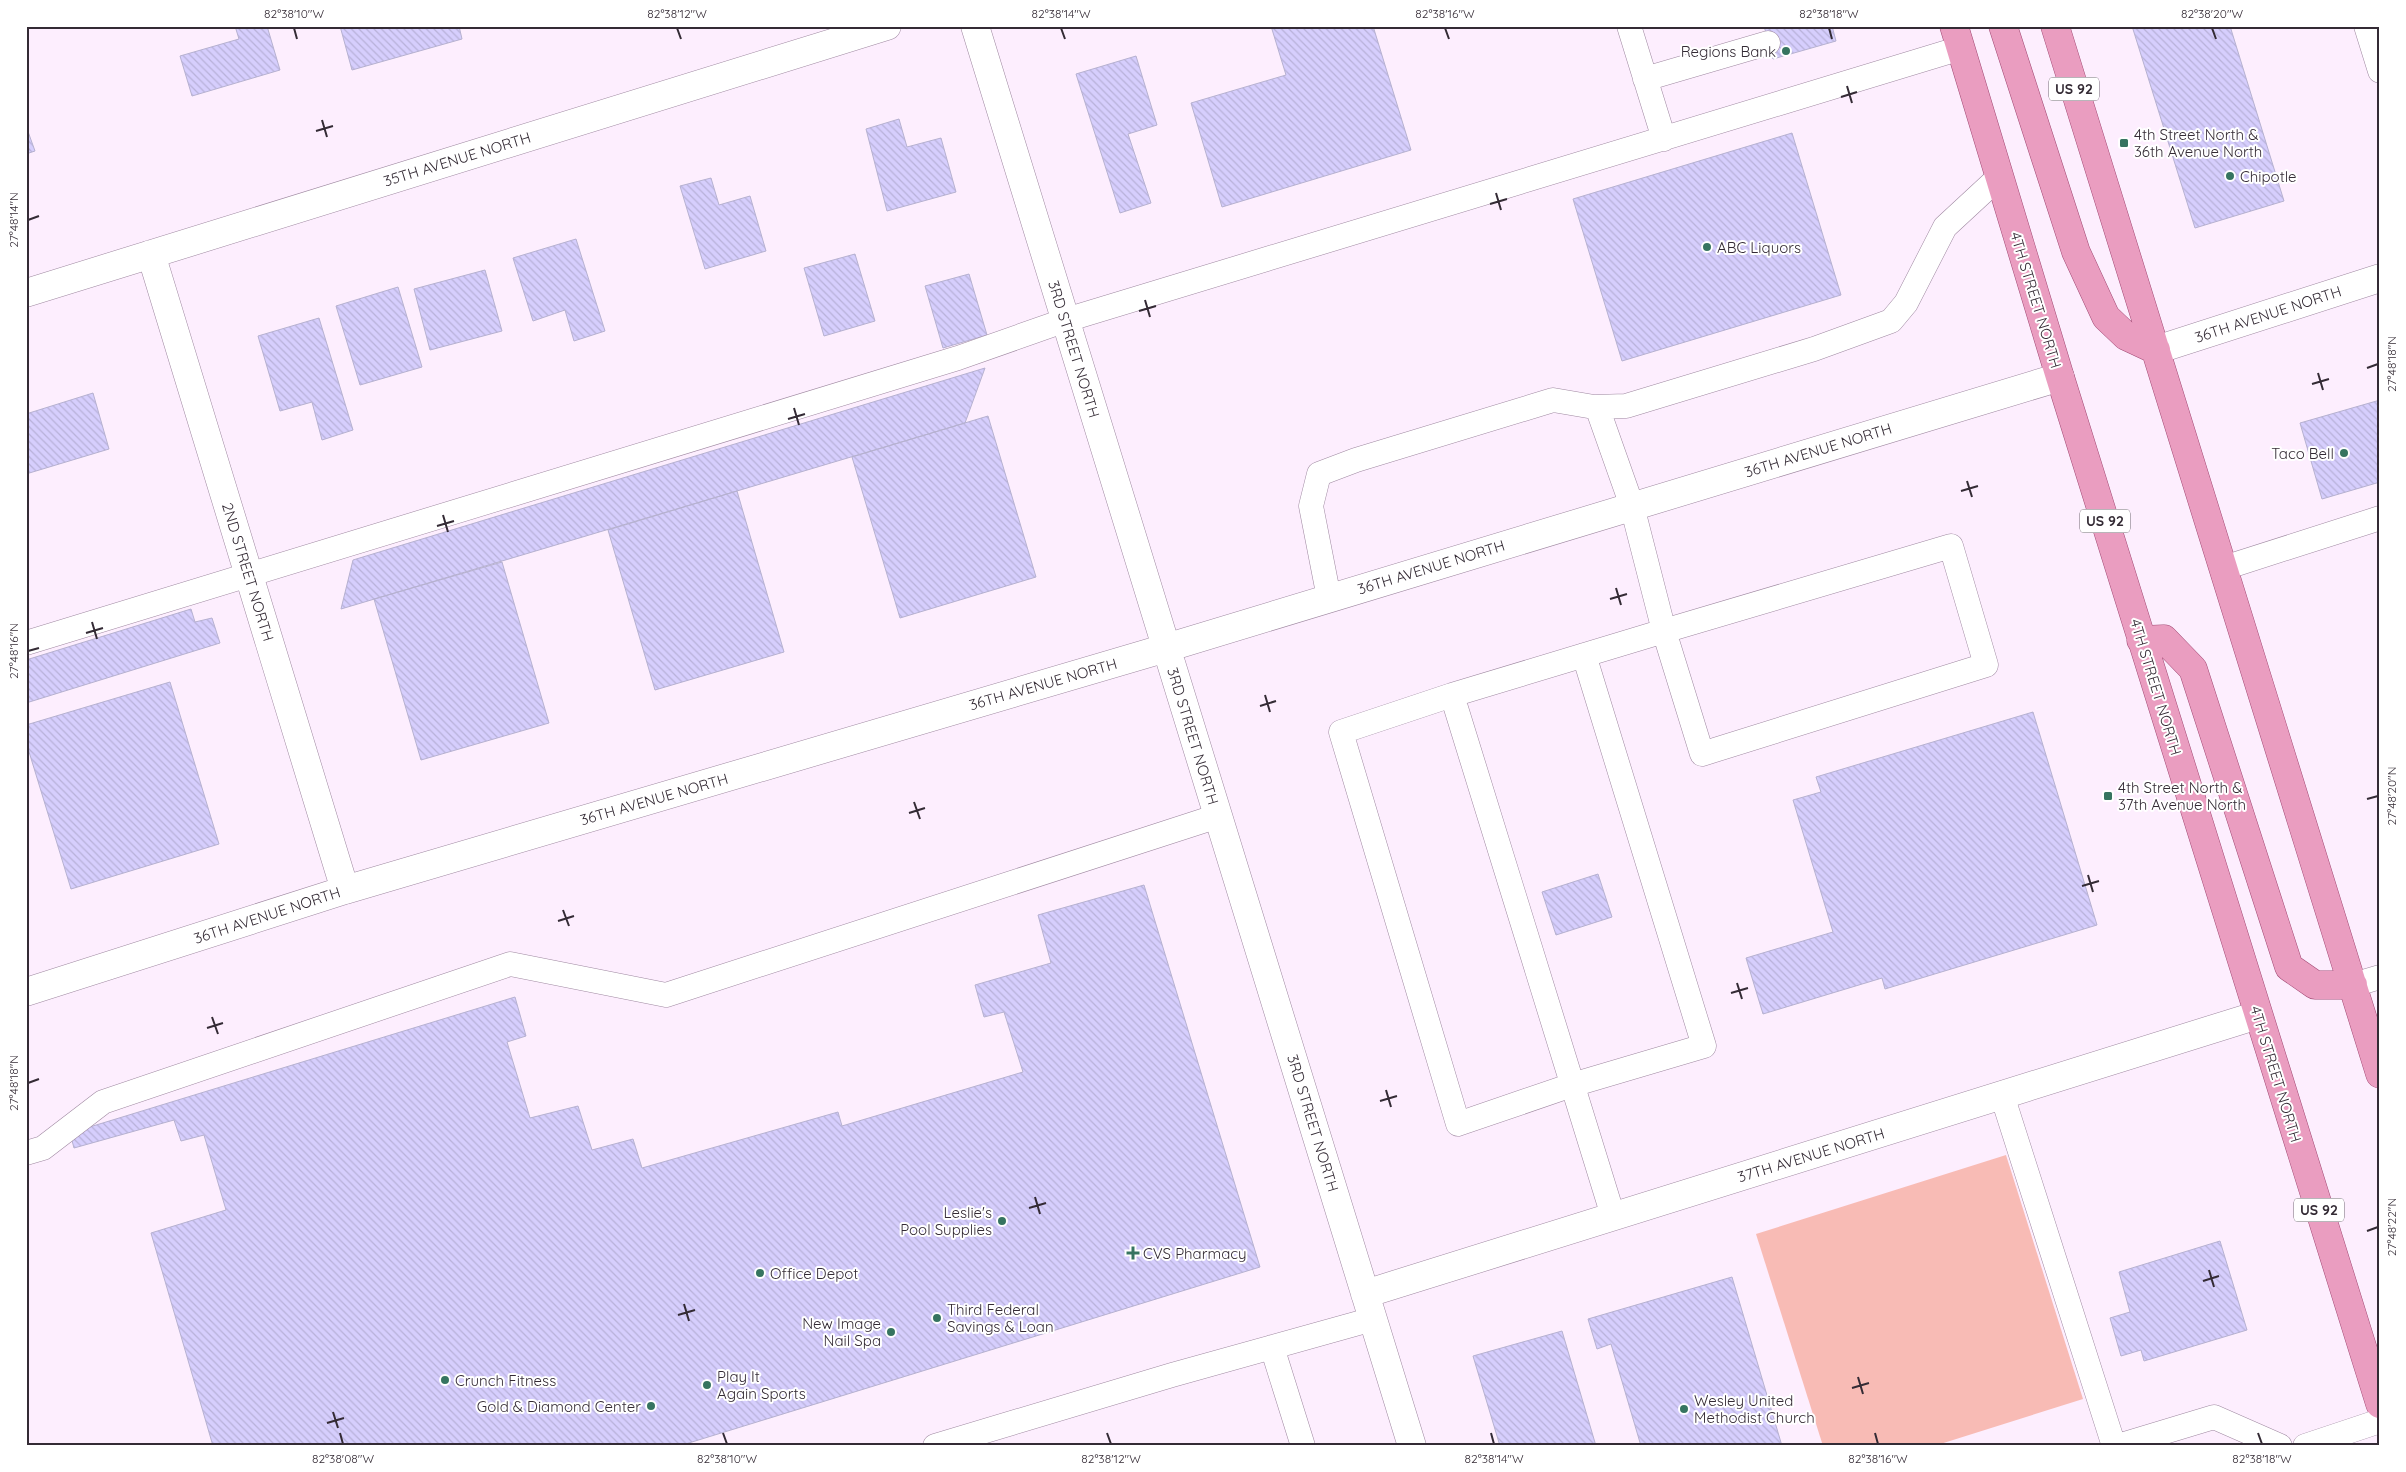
<svg xmlns="http://www.w3.org/2000/svg" width="2406" height="1472" viewBox="0 0 2406 1472" font-family="Quicksand,sans-serif">
<style>
.green{fill:#f8bbb5}
.building{fill:url(#building-back-hatch);stroke:#b6b1d0}
.lines{fill:none;stroke-linecap:round;stroke-linejoin:round}
.lane-casing{stroke:#9f89a1;stroke-width:25}
.street-casing{stroke:#9f89a1;stroke-width:29}
.primary-casing{stroke:#a14a74;stroke-width:29}
.lane{stroke:#fff;stroke-width:24}
.street{stroke:#fff;stroke-width:28}
.primary{stroke:#ea9dc0;stroke-width:28}
.ticks{fill:none;stroke:#342b35;stroke-width:2}
.poi-dot{fill:#367460;stroke:#fff;stroke-width:2}
.labels{text-anchor:middle;dominant-baseline:central;stroke-width:4;stroke-linejoin:round;paint-order:stroke}
.shield{fill:#fff;stroke:#716b72;stroke-width:1}
.shield-label{font-size:14px;font-weight:bold;fill:#342b35}
.poi-label{font-size:15px;fill:#342b35;stroke:#fff;text-anchor:start}
.street-label{font-size:15px;fill:#342b35;stroke:#fff}
.neatline{fill:none;stroke:#342b35;stroke-width:2}
.ticks-label{font-size:12px;text-anchor:middle;fill:#342b35}
</style>
<defs>
<pattern id="building-back-hatch" width="6" height="6" patternUnits="userSpaceOnUse" patternTransform="scale(1.25)"><rect width="6" height="6" fill="#d6cefd"/><path d="M-1 5l2 2M0 0l6 6M5-1l2 2" fill="none" stroke="#b8b1d9"/></pattern>
</defs>
<rect width="100%" height="100%" fill="#fdeefe"/>
<path class="green" d="M2006,1155L2083,1399L1934,1446H1823L1756,1234Z"/>
<path class="building" d="M235,26H267L280,70L192,96L180,56L239,39Z
M340,26H459L462,39L352,70Z
M1271,26H1373L1411,150L1222,207L1191,103L1286,75Z
M1764,26H1832L1836,41L1773,59Z
M2132,26H2230L2284,201L2195,228Z
M1136,56L1157,125L1128,134L1151,203L1120,213L1076,74Z
M899,119L907,147L941,138L956,192L887,211L866,129Z
M26,126L35,151L26,154Z
M1792,133L1841,295L1622,361L1573,199Z
M711,178L719,205L750,196L766,251L705,269L680,186Z
M576,239L605,331L574,341L565,310L533,321L513,258Z
M855,254L875,321L824,336L804,268Z
M485,270L502,331L430,350L414,289Z
M969,274L987,335L943,348L925,286Z
M398,287L422,367L360,385L336,306Z
M319,318L353,430L322,440L312,402L280,411L258,336Z
M985,368L965,423L341,609L353,560Z
M93,393L109,449L26,474V414Z
M2380,400V482L2322,499L2300,423Z
M988,416L1036,577L900,618L852,457Z
M737,491L784,652L655,690L608,530Z
M502,562L549,723L421,760L374,599Z
M191,609L195,622L212,618L220,643L26,703V660Z
M170,682L219,844L71,889L26,742V725Z
M2033,712L2097,925L1885,989L1882,978L1763,1014L1746,958L1833,932L1793,800L1821,792L1816,777Z
M1598,874L1612,917L1556,935L1542,892Z
M1144,885L1260,1267L679,1446H213L151,1233L226,1210L204,1135L181,1141L174,1120L74,1148L70,1133L515,997L526,1036L507,1042L530,1118L578,1106L592,1150L633,1139L642,1168L838,1112L842,1126L1023,1072L1004,1012L984,1017L975,985L1051,963L1038,915Z
M2220,1241L2247,1330L2144,1361L2141,1350L2121,1356L2110,1318L2130,1312L2119,1272Z
M1732,1277L1782,1446H1641L1611,1344L1597,1349L1588,1319Z
M1562,1331L1596,1446H1500L1473,1356Z"/>
<g class="lines">
<g class="lane-casing">
<path id="lane" d="M1629,26L1664,139
M2366,26L2380,71
M1645,79L1768,43
M1597,407L1632,506L1664,631L1452,695L1613,1216
M1951,546L1986,665L1702,754L1664,631Z
M2224,568L2380,518
M1329,598L1311,506L1319,474L1356,460L1553,400L1594,407L1626,406L1814,349L1891,321L1906,303L1945,227L1999,177
M26,643L958,358L1066,320L1961,48
M1452,695L1341,732L1458,1124L1572,1085L1704,1046L1584,655
M2353,985L2380,977
M2002,1095L2114,1446
M26,1153L43,1148L103,1102L510,964L666,995L1218,816
M1272,1347L1303,1446
M935,1446L1172,1375L1373,1319
M2118,1446L2214,1417L2280,1446
M2305,1446L2380,1421"/>
</g>
<g class="street-casing">
<path id="street" d="M975,26L1412,1446
M151,254L345,890
M26,293L887,26
M2156,350L2380,278
M26,992L345,890L1166,648L2060,377
M1365,1294L2258,1015"/>
</g>
<g class="primary-casing">
<path id="primary" d="M1954,26L2060,377L2380,1404
M2003,26L2076,252L2106,317L2126,336L2156,350
M2055,26L2380,1074
M2141,640L2164,639L2193,669L2289,967L2315,985H2353"/>
</g>
<use href="#lane" class="lane"/>
<use href="#street" class="street"/>
<use href="#primary" class="primary"/>
</g>
<path class="ticks" d="M294,28L297,39M677,28L681,39M1061,28L1065,39M1445,28L1449,39M1829,28L1832,39M2212,28L2216,39M1847,86L1852,103M1841,97L1857,92M322,120L327,137M316,131L333,126M1496,193L1501,210M1490,204L1507,199M28,220L39,216M1145,300L1150,317M1139,311L1156,306M2367,368L2378,364M2318,373L2323,390M2312,384L2329,379M794,408L799,425M788,419L805,414M1967,481L1972,497M1961,491L1978,486M443,515L448,532M437,526L454,521M1616,588L1621,605M1610,599L1627,594M92,622L97,639M86,633L103,628M28,651L39,648M1265,695L1270,712M1260,706L1276,701M2367,799L2378,796M914,802L920,819M909,813L925,808M2088,875L2093,892M2082,886L2099,881M563,910L569,926M558,921L574,916M1737,983L1742,999M1731,993L1748,988M212,1017L218,1034M207,1028L223,1023M28,1083L39,1079M1386,1090L1391,1107M1380,1101L1397,1096M1035,1197L1040,1214M1029,1208L1046,1203M2367,1231L2378,1227M2209,1270L2214,1287M2203,1281L2219,1276M684,1304L689,1321M678,1315L695,1310M1858,1377L1863,1394M1852,1388L1869,1383M333,1412L338,1428M327,1423L344,1418M340,1433L343,1444M723,1433L727,1444M1107,1433L1111,1444M1491,1433L1494,1444M1875,1433L1878,1444M2258,1433L2262,1444"/>
<g class="poi-dot">
<circle cx="1786" cy="51" r="5"/>
<rect x="2119" y="138" width="10" height="10" rx="2.5"/>
<circle cx="2230" cy="176" r="5"/>
<circle cx="1707" cy="247" r="5"/>
<circle cx="2344" cy="453" r="5"/>
<rect x="2103" y="791" width="10" height="10" rx="2.5"/>
<circle cx="1002" cy="1221" r="5"/>
<path d="M1130.5 1245.5h5v5h5v5h-5v5h-5v-5h-5v-5h5z"/>
<circle cx="760" cy="1273" r="5"/>
<circle cx="937" cy="1318" r="5"/>
<circle cx="891" cy="1332" r="5"/>
<circle cx="445" cy="1380" r="5"/>
<circle cx="707" cy="1385" r="5"/>
<circle cx="651" cy="1406" r="5"/>
<circle cx="1684" cy="1409" r="5"/>
</g>
<g class="labels">
<g class="shield">
<rect x="2049" y="77.5" width="50" height="23" rx="4"/>
<rect x="2080" y="509.5" width="50" height="23" rx="4"/>
<rect x="2294" y="1198.5" width="50" height="23" rx="4"/>
</g>
<g class="shield-label">
<text x="2074" y="89">US 92</text>
<text x="2105" y="521">US 92</text>
<text x="2319" y="1210">US 92</text>
</g>
<g class="poi-label">
<text x="1776" y="51" text-anchor="end">Regions Bank</text>
<text x="2134" y="134">4th Street North &amp;<tspan x="2134" dy="17">36th Avenue North</tspan></text>
<text x="2240" y="176">Chipotle</text>
<text x="1717" y="247">ABC Liquors</text>
<text x="2334" y="453" text-anchor="end">Taco Bell</text>
<text x="2118" y="787">4th Street North &amp;<tspan x="2118" dy="17">37th Avenue North</tspan></text>
<text x="992" y="1212" text-anchor="end">Leslie's<tspan x="992" dy="17">Pool Supplies</tspan></text>
<text x="1143" y="1253">CVS Pharmacy</text>
<text x="770" y="1273">Office Depot</text>
<text x="947" y="1309">Third Federal<tspan x="947" dy="17">Savings &amp; Loan</tspan></text>
<text x="881" y="1323" text-anchor="end">New Image<tspan x="881" dy="17">Nail Spa</tspan></text>
<text x="717" y="1376">Play It<tspan x="717" dy="17">Again Sports</tspan></text>
<text x="455" y="1380">Crunch Fitness</text>
<text x="1694" y="1400">Wesley United<tspan x="1694" dy="17">Methodist Church</tspan></text>
<text x="641" y="1406" text-anchor="end">Gold &amp; Diamond Center</text>
</g>
<g class="street-label">
<text transform="translate(457 159) rotate(-17)">35TH AVENUE NORTH</text>
<text transform="translate(2036 300) rotate(73)">4TH STREET NORTH</text>
<text transform="translate(2268 314) rotate(-18)">36TH AVENUE NORTH</text>
<text transform="translate(1074 349) rotate(73)">3RD STREET NORTH</text>
<text transform="translate(1818 450) rotate(-17)">36TH AVENUE NORTH</text>
<text transform="translate(1431 567) rotate(-17)">36TH AVENUE NORTH</text>
<text transform="translate(248 572) rotate(73)">2ND STREET NORTH</text>
<text transform="translate(1043 684) rotate(-16)">36TH AVENUE NORTH</text>
<text transform="translate(2156 687) rotate(73)">4TH STREET NORTH</text>
<text transform="translate(1193 736) rotate(73)">3RD STREET NORTH</text>
<text transform="translate(654 799) rotate(-16)">36TH AVENUE NORTH</text>
<text transform="translate(267 915) rotate(-18)">36TH AVENUE NORTH</text>
<text transform="translate(2276 1074) rotate(73)">4TH STREET NORTH</text>
<text transform="translate(1313 1123) rotate(73)">3RD STREET NORTH</text>
<text transform="translate(1811 1155) rotate(-17)">37TH AVENUE NORTH</text>
</g>
</g>
<rect width="2406" height="1472" fill="none" stroke="#ffffff" stroke-width="55"/>
<rect x="28" y="28" width="2350" height="1416" class="neatline"/>
<g class="ticks-label">
<text x="294" y="18">82°38'10"W</text>
<text x="677" y="18">82°38'12"W</text>
<text x="1061" y="18">82°38'14"W</text>
<text x="1445" y="18">82°38'16"W</text>
<text x="1829" y="18">82°38'18"W</text>
<text x="2212" y="18">82°38'20"W</text>
<text transform="translate(14 220) rotate(-90)" y="4">27°48'14"N</text>
<text transform="translate(2392 364) rotate(-90)" y="4">27°48'18"N</text>
<text transform="translate(14 651) rotate(-90)" y="4">27°48'16"N</text>
<text transform="translate(2392 796) rotate(-90)" y="4">27°48'20"N</text>
<text transform="translate(14 1083) rotate(-90)" y="4">27°48'18"N</text>
<text transform="translate(2392 1227) rotate(-90)" y="4">27°48'22"N</text>
<text x="343" y="1463">82°38'08"W</text>
<text x="727" y="1463">82°38'10"W</text>
<text x="1111" y="1463">82°38'12"W</text>
<text x="1494" y="1463">82°38'14"W</text>
<text x="1878" y="1463">82°38'16"W</text>
<text x="2262" y="1463">82°38'18"W</text>
</g>
</svg>
